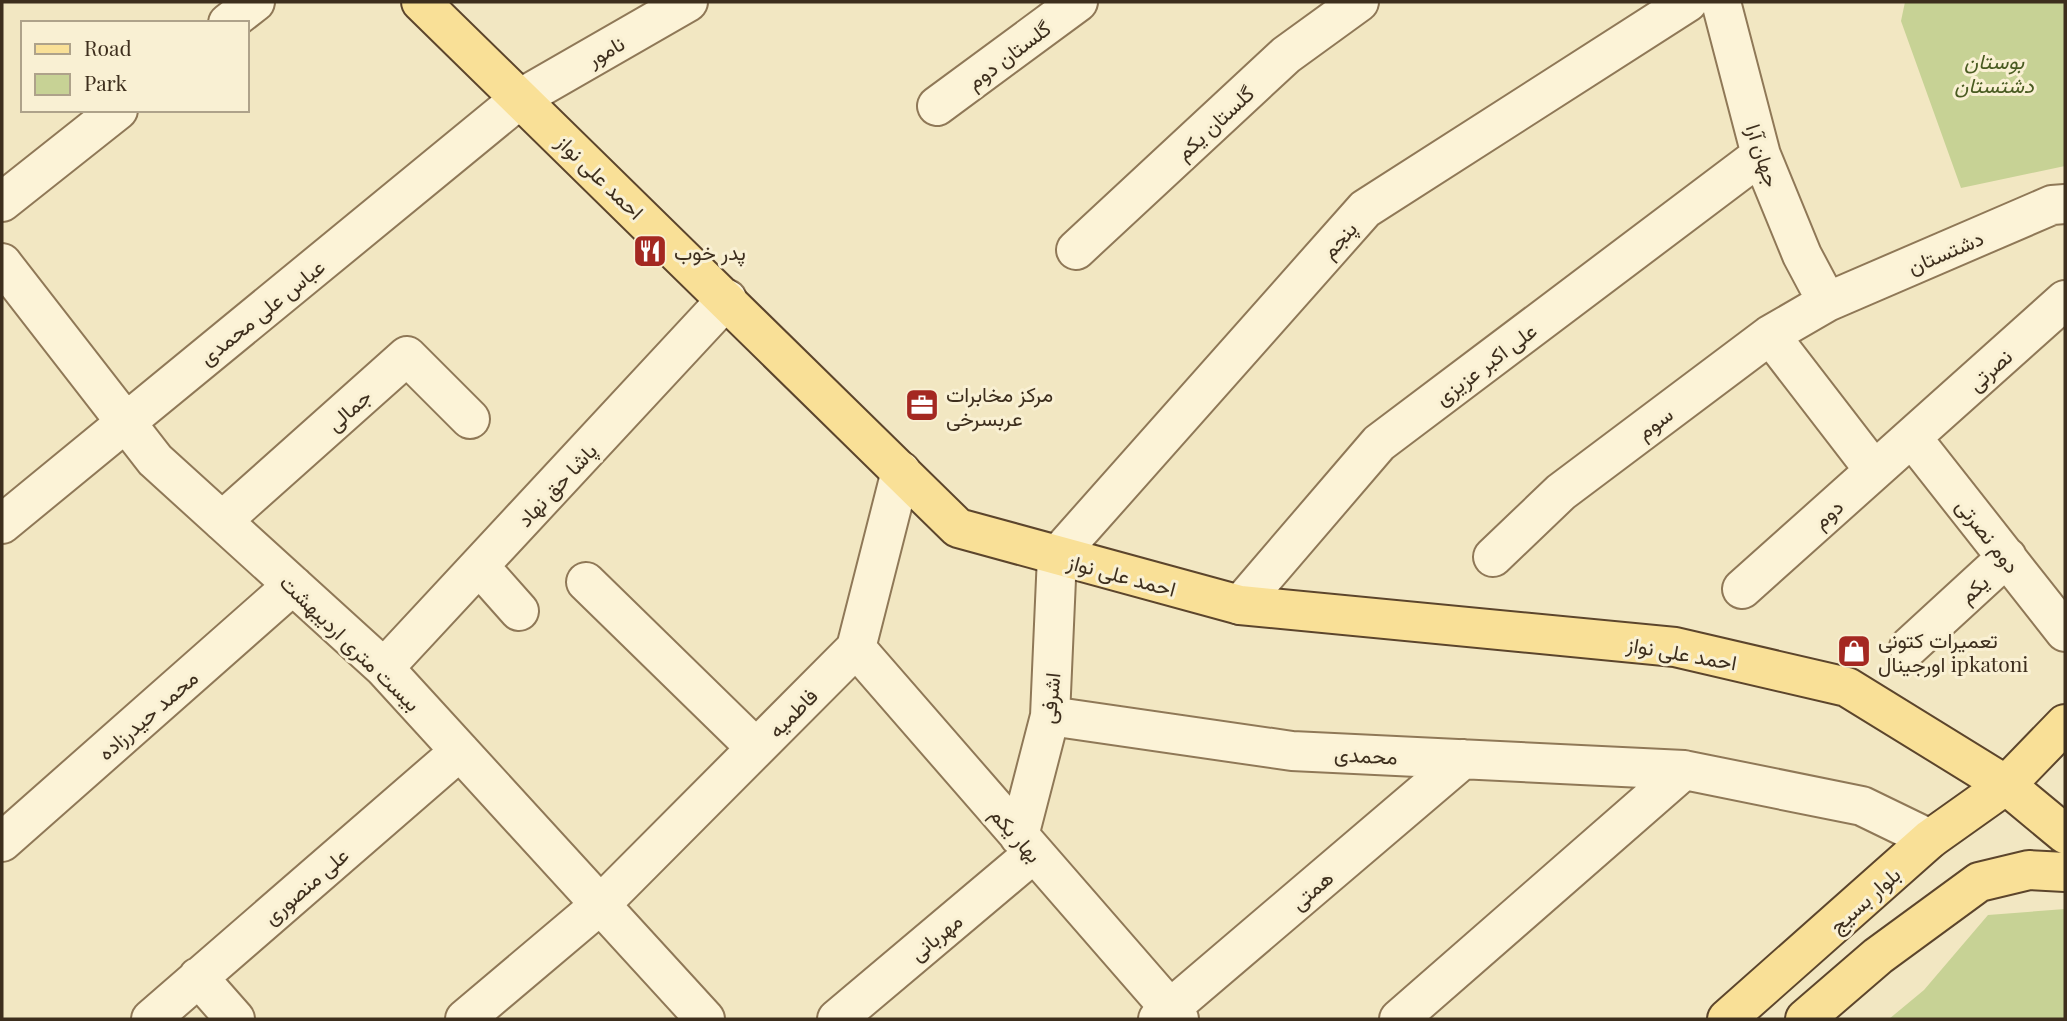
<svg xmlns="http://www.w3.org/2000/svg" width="2067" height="1021" viewBox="0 0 2067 1021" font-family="'Playfair Display',Vazirmatn,serif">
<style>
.green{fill:#c7d295}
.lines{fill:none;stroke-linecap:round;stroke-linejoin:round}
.minor-casing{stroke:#8f7857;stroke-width:42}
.major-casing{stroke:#5c452c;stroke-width:42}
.minor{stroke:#fcf3d7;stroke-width:38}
.major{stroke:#f9e097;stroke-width:38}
.labels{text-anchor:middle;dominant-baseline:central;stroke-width:6;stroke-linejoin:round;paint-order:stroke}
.street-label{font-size:21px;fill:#3d2e1d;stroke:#f9f0d3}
.park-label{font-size:21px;font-style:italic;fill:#495b21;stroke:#f9f0d3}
.poi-label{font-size:21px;fill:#3d2e1d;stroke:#f9f0d3;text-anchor:start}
</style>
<rect width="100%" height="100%" fill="#f2e7c2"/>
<path class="green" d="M1905,2H2065V166L1961,188L1901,21Z
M2065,909V1019H1889L1924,990L1988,915Z"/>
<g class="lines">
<g class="minor-casing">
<path id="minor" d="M1721,2L1761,155L1802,255L1827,302
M228,23L255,2
M937,106L1078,2
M2,202L118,110
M1076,250L1286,55L1359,2
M2,263L155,460L384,668L705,1019
M1770,335L1874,470
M1913,439L2065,632
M222,521L407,356L470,419
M2,524L521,98L688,2
M1493,557L1561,492L1770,335L1827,302L2052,205L2065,204
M479,566L519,611
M586,582L756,748
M1742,589L2065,300
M1240,605L1379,443L1761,155
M1909,647L2007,557
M856,648L1179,1019
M384,668L727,299
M1050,716L1292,751L1684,770L1862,806L1930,839
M1019,836L1050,716L1057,556L1365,209L1688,2
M2,842L293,585
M198,977L235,1019
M151,1019L460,751
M465,1019L600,905L856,648L901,471
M837,1019L1034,853
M1158,1019L1463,759
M1399,1019L1684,770"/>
</g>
<g class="major-casing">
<path id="major" d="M421,2L958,528L1240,605L1675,647L1847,687L2006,785L2065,834
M1727,1019L1930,839L2006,785L2065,724
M1805,1019L1878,956L1979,882L2029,870L2065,872"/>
</g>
<use href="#minor" class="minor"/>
<use href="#major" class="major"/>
</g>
<defs>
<g id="restaurant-square" transform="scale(1.75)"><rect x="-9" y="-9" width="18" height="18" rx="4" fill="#a42821" stroke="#f9f0d3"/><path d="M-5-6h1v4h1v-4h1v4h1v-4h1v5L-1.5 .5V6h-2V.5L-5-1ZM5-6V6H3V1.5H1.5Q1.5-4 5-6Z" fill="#fff"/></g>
<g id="office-square" transform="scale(1.75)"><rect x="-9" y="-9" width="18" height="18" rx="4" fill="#a42821" stroke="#f9f0d3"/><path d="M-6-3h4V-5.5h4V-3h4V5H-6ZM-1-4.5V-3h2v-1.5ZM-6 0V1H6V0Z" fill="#fff"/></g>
<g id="shop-square" transform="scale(1.75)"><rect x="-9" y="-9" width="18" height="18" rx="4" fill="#a42821" stroke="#f9f0d3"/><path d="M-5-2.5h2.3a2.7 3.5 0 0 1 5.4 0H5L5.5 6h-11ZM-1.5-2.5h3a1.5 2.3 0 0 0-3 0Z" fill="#fff"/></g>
</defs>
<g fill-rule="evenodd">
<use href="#restaurant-square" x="650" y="251"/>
<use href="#office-square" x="922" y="405"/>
<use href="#shop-square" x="1854" y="651"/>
</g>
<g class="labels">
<g class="street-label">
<text transform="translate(605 50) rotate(-30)">نامور</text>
<text transform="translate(1008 54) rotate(-37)">گلستان دوم</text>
<text transform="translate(1214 122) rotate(-43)">گلستان یکم</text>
<text transform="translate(1764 155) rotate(72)">جهان آرا</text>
<text transform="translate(601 176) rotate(44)">احمد علی نواز</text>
<text transform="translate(1338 239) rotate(-48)">پنجم</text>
<text transform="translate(1945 251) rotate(-23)">دشتستان</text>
<text transform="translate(261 311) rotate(-39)">عباس علی محمدی</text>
<text transform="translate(1485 363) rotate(-37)">علی اکبر عزیزی</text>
<text transform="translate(1989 369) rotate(-42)">نصرتی</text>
<text transform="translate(348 409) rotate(-42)">جمالی</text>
<text transform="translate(1654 422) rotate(-37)">سوم</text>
<text transform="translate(556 484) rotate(-47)">پاشا حق نهاد</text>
<text transform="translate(1827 513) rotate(-42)">دوم</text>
<text transform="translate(1989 535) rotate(52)">دوم نصرتی</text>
<text transform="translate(1122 574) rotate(15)">احمد علی نواز</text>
<text transform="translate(1973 588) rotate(-42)">یکم</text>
<text transform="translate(351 642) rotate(44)">بیست متری اردیبهشت</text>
<text transform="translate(1682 652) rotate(10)">احمد علی نواز</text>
<text transform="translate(1049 698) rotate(-84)">اشرفی</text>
<text transform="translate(792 712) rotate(-45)">فاطمیه</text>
<text transform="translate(147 714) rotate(-41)">محمد حیدرزاده</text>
<text transform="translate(1366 754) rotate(3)">محمدی</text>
<text transform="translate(1017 834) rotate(49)">بهار یکم</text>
<text transform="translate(305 885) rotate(-41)">علی منصوری</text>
<text transform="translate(1311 889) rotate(-41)">همتی</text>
<text transform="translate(1864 899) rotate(-42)">بلوار بسیج</text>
<text transform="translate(935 936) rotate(-40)">مهربانی</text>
</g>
<g class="park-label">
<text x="1994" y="60">بوستان<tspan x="1994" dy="24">دشتستان</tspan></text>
</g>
<g class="poi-label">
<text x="674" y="251">پدر خوب</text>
<text x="946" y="393">مرکز مخابرات<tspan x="946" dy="24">عربسرخی</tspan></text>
<text x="1878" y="639">تعمیرات کتونی<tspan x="1878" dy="24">اورجینال ipkatoni</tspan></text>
</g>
</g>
<rect width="2067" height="1021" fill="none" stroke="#3d2e1d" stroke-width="7"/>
<rect x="21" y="21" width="228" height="91" fill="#f9f0d3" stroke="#aea28a" stroke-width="2"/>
<rect x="35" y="44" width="35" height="10" fill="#f9e097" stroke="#aea28a" stroke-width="2"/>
<text x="84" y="56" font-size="21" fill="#3d2e1d">Road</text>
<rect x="35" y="74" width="35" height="21" fill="#c7d295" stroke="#aea28a" stroke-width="2"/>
<text x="84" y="91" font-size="21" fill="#3d2e1d">Park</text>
</svg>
